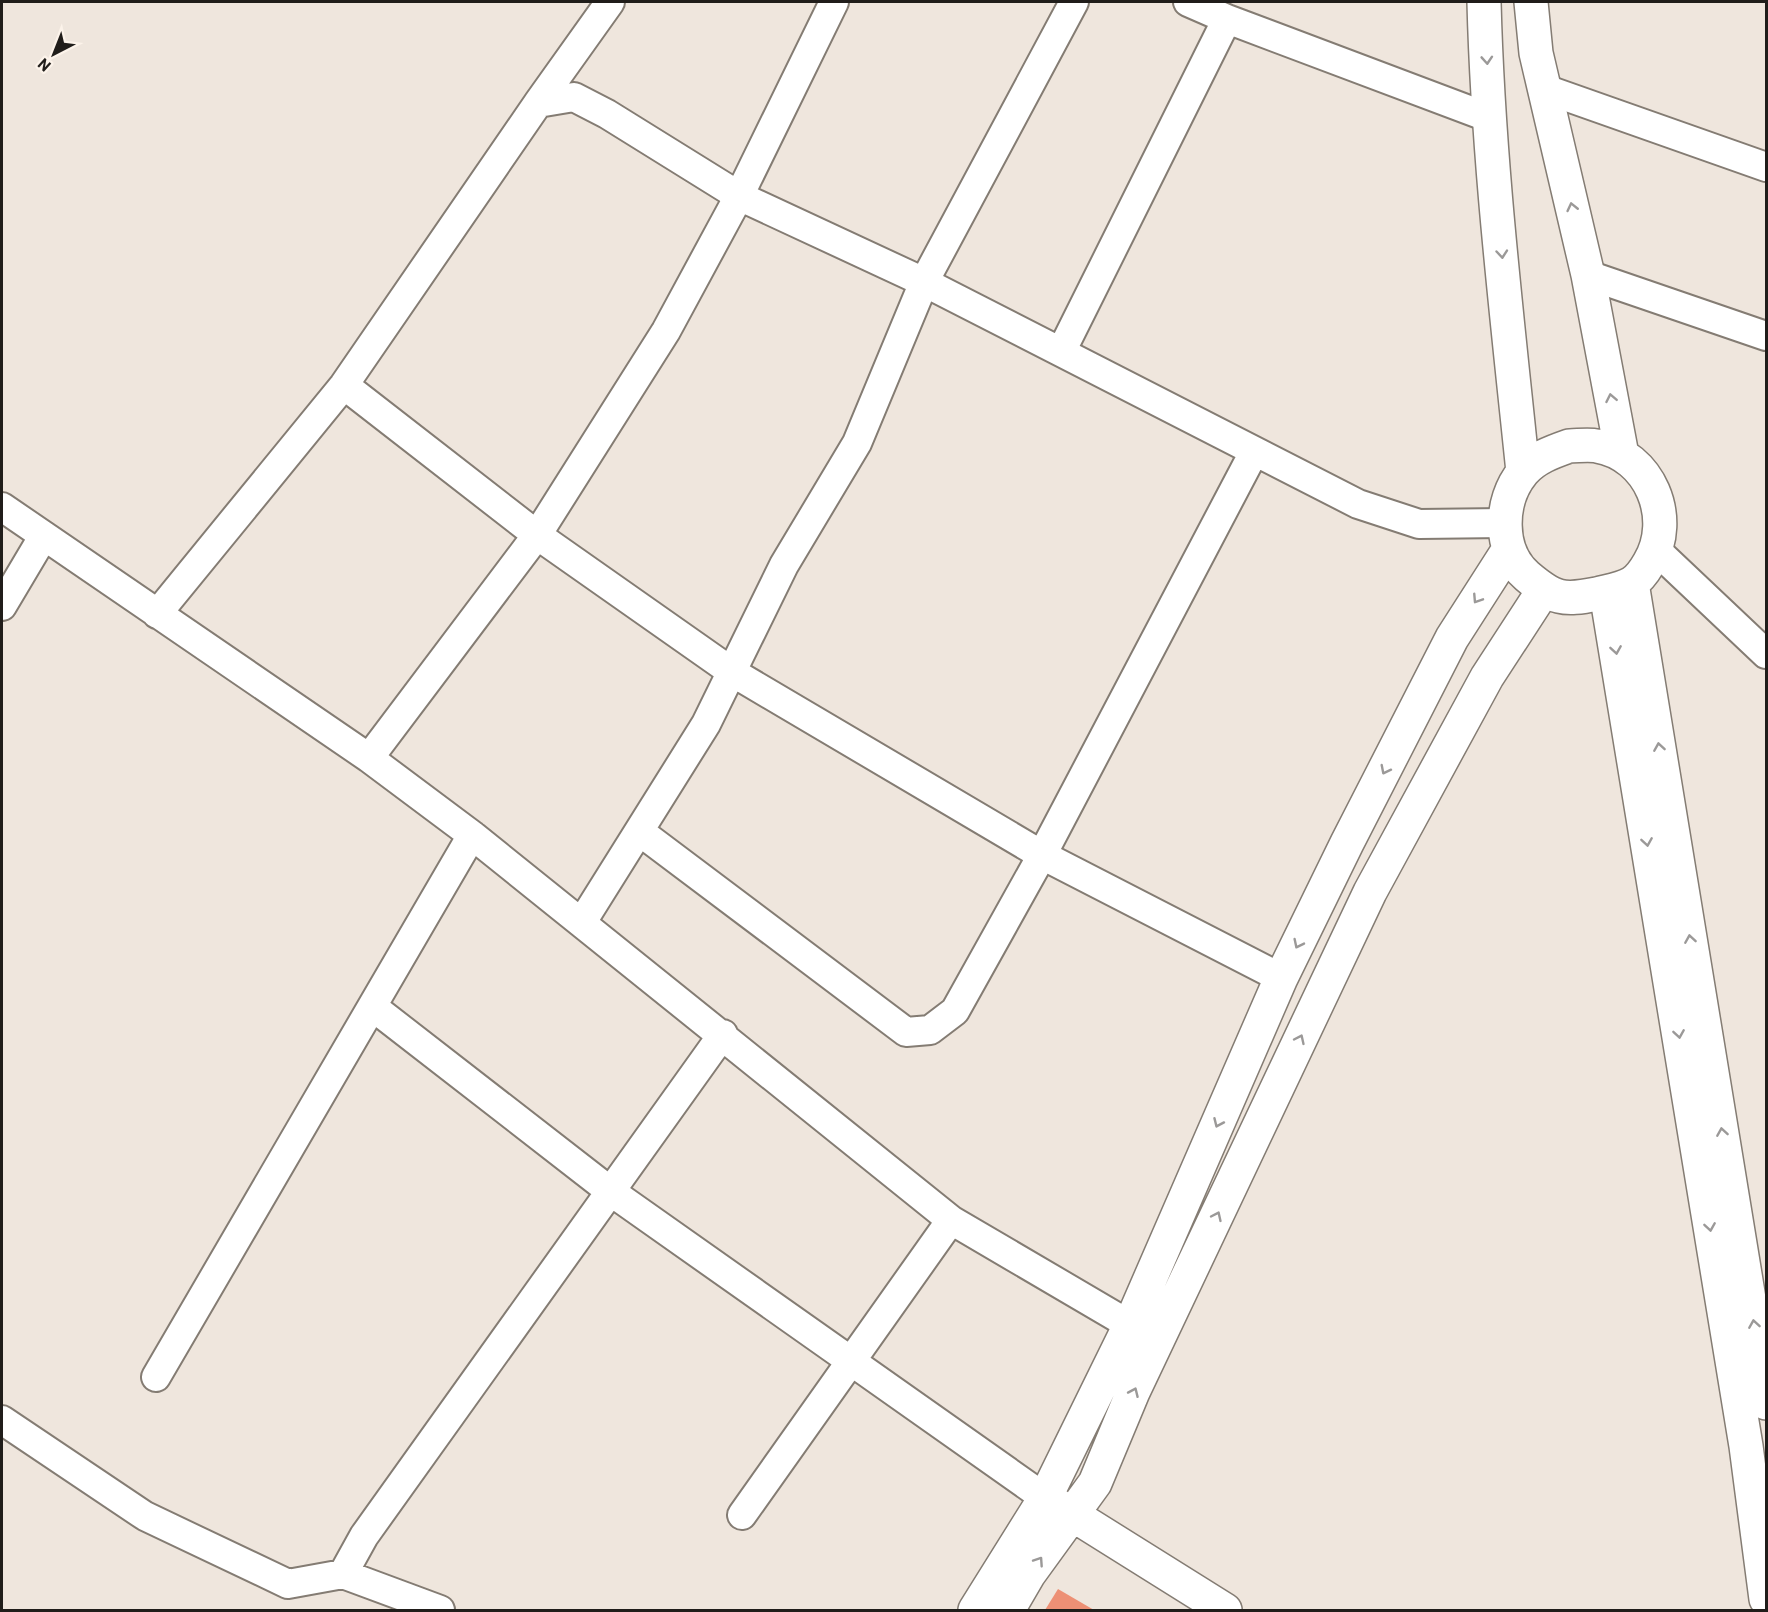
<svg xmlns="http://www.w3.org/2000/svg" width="1768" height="1612" viewBox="0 0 1768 1612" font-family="Barlow,sans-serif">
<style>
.building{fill:#ed9075}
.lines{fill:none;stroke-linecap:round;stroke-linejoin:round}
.minor-casing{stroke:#847c73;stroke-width:32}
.secondary-casing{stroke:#847c73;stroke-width:36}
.minor{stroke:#fff;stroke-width:28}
.secondary{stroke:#fff;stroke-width:33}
.oneway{stroke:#9b9998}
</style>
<rect width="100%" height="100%" fill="#efe6dd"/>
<path class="building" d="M1058,1589L1094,1610H1045Z"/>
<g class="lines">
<g class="minor-casing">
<path id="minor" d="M1188,2L1227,19L1490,118
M1545,89L1766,167
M538,103L610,2
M1588,275L1766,336
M1062,350L1227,19
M344,385L537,535L732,672L1042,855L1281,978
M2,507L369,758L472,835L951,1220L1130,1325
M1656,550L1766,654
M2,606L43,537
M157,614L344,385L538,103L574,97L607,114L739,196L924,282L1358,504L1419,524L1504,523
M369,758L537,535L666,331L739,196L834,2
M639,831L906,1032L930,1030L955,1011L1042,855L1254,452
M582,922L706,724L784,565L857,443L924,282L1074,2
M373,1007L610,1191L1045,1498
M156,1377L472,835
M2,1420L145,1516L288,1584L343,1574L440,1610
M742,1515L951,1220
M343,1574L364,1536L723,1034"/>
</g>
<g class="secondary-casing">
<path id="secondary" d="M1484,2C1488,159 1507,316 1523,472
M1531,2L1536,53L1588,275L1622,455
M1569,446C1578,446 1588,444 1597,446C1650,455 1676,518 1649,563C1645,570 1640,578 1632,583C1622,589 1608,591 1597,594C1563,601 1554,599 1527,576C1498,551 1499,501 1523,472C1535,458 1552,452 1569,446Z
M1632,583L1766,1403
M1606,592L1746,1446L1766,1599
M1054,1503L1225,1610
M975,1610L1045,1498L1130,1325L1281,978L1347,843L1452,638L1509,549
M1008,1610L1029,1574L1095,1483L1133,1392L1370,892L1487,677L1543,591"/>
</g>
<use href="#minor" class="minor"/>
<use href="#secondary" class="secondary"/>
</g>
<defs><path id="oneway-chevron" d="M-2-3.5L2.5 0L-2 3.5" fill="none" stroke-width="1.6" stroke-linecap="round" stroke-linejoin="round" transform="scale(1.5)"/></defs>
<g class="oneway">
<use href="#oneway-chevron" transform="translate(1487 60) rotate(86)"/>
<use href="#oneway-chevron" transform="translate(1572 207) rotate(-103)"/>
<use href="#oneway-chevron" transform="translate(1502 254) rotate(85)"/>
<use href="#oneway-chevron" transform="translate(1611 398) rotate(-101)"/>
<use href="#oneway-chevron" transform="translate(1477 599) rotate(123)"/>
<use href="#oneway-chevron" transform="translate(1616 650) rotate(81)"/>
<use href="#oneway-chevron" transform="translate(1659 747) rotate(-99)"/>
<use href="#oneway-chevron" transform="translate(1385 770) rotate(117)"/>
<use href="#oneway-chevron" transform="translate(1647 842) rotate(81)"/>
<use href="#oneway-chevron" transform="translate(1690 939) rotate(-99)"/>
<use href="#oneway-chevron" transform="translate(1298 944) rotate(116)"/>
<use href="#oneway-chevron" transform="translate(1679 1034) rotate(81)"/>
<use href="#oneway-chevron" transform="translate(1300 1039) rotate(-65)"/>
<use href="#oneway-chevron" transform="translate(1218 1123) rotate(114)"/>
<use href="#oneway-chevron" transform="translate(1722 1132) rotate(-99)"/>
<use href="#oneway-chevron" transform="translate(1217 1216) rotate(-65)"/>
<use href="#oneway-chevron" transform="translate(1710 1227) rotate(81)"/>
<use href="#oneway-chevron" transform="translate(1754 1324) rotate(-99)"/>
<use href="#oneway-chevron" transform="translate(1134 1392) rotate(-66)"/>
<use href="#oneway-chevron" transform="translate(1039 1561) rotate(-56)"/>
</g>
<rect width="1768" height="1612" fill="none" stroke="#201d1a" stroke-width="6"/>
<g transform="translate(54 54) rotate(222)" stroke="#fcf3ea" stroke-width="4.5" paint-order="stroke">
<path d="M0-4.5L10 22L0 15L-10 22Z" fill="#201d1a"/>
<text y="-9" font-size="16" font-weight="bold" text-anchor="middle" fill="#201d1a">N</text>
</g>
</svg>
